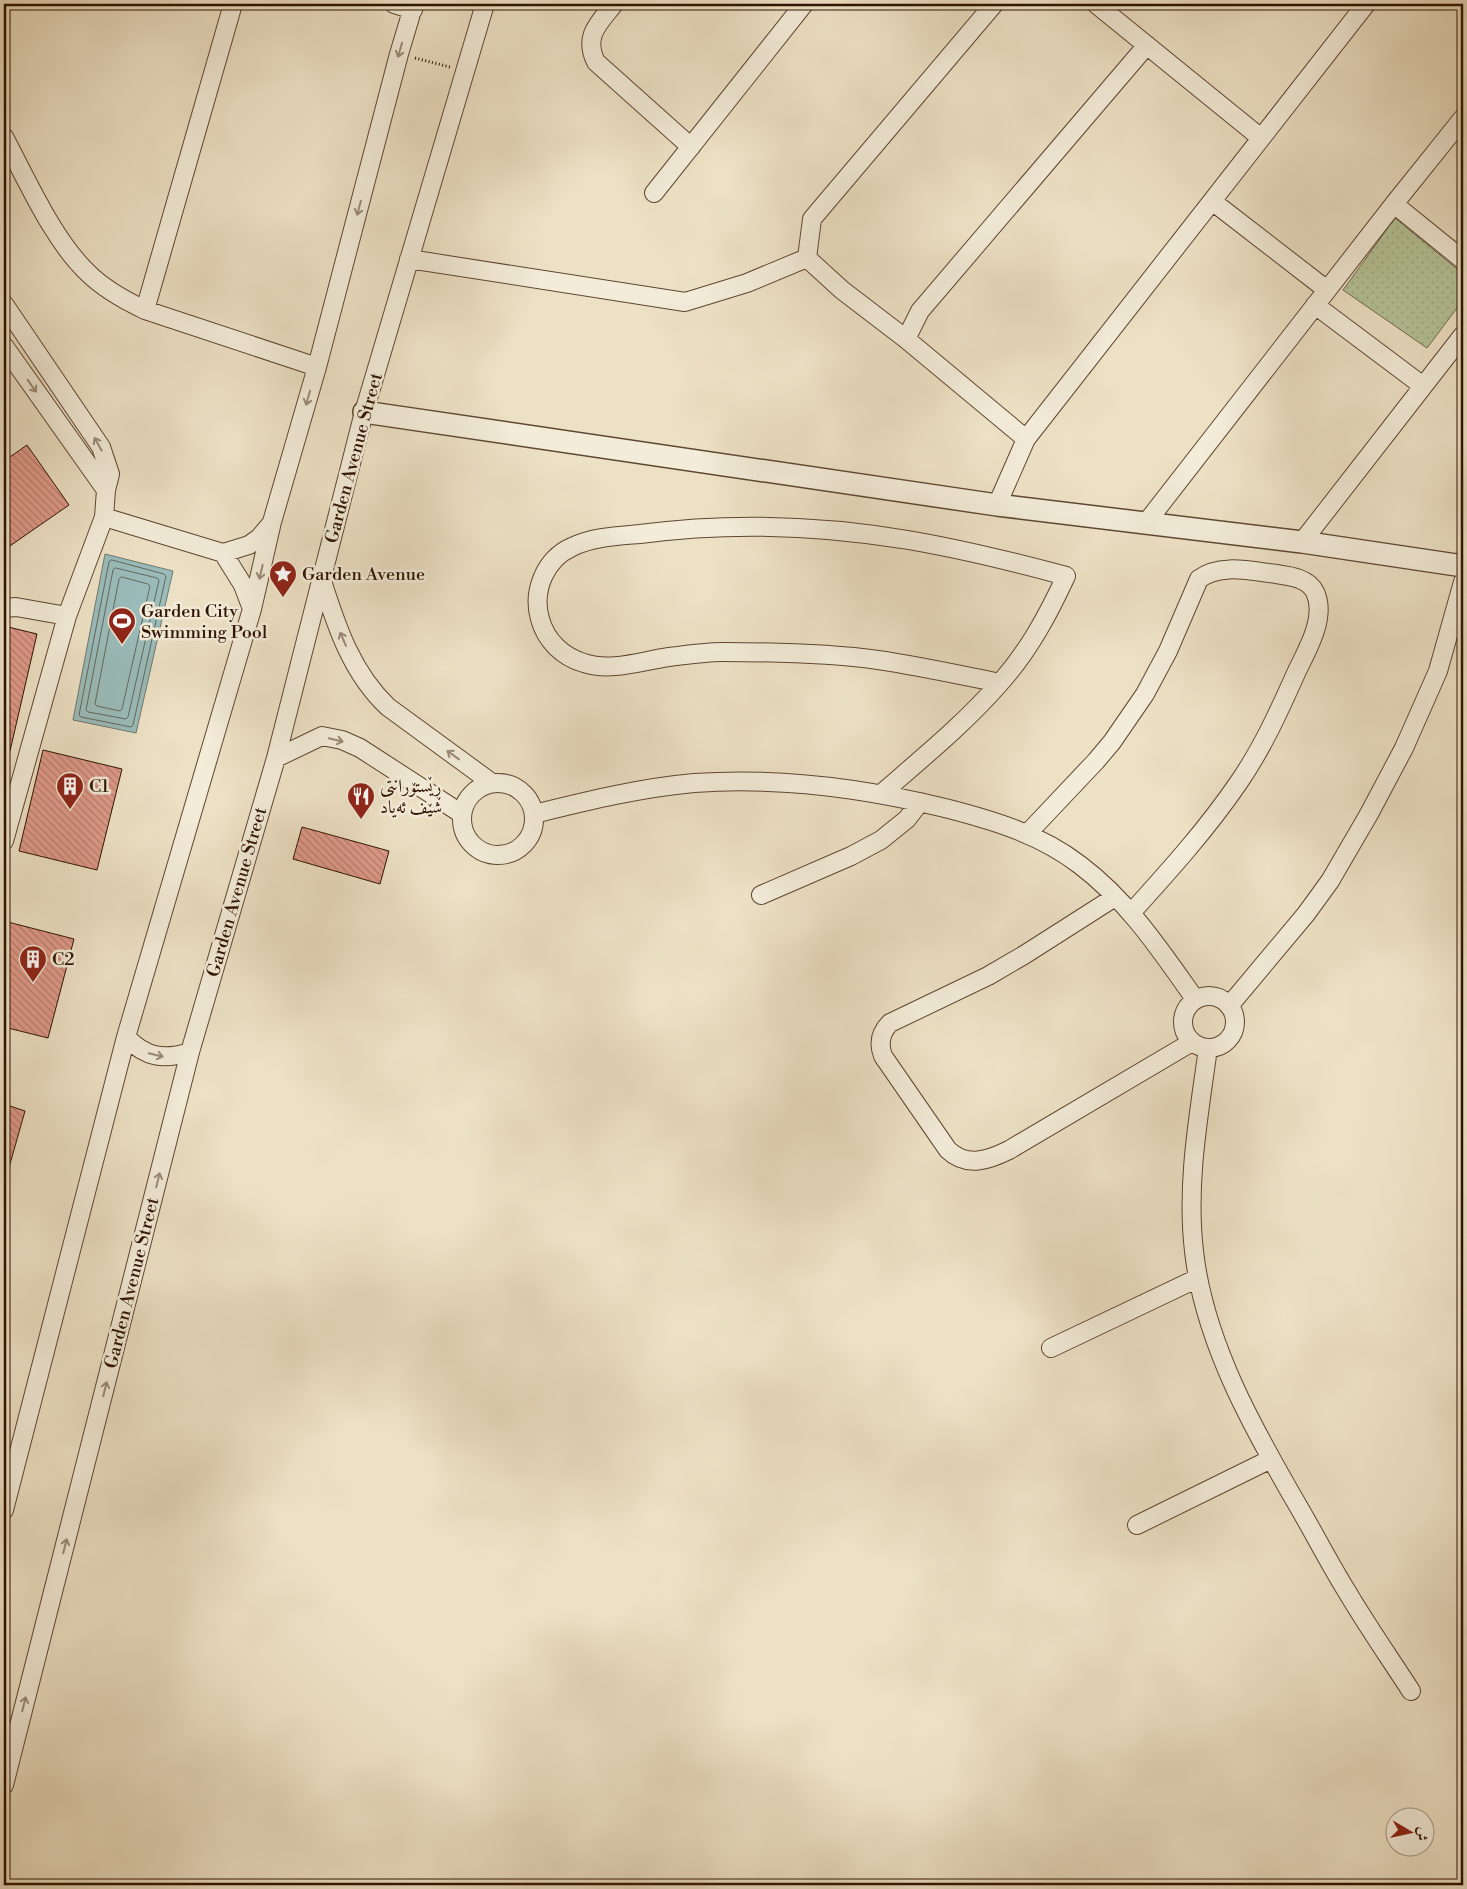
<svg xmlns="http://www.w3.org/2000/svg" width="1467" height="1889" viewBox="0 0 1467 1889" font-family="'Libre Bodoni',Amiri,serif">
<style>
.park{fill:url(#park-dots);stroke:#716a4c}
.water{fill:#9abcba;stroke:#6f7870}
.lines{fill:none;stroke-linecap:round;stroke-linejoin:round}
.shore{stroke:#64675d;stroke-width:1}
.building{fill:url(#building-back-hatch);stroke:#2e1200}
.minor-casing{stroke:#5e4631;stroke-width:20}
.tertiary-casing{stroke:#5e4631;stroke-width:24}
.path{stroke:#2e1200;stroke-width:3;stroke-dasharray:1 2.5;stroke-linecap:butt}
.minor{stroke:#f3ecd9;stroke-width:18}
.tertiary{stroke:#f3ecd9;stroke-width:21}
.oneway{stroke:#9a8a77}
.labels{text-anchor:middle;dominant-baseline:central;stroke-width:5;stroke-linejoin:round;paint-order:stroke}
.street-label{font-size:18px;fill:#2e1200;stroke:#f3ecd9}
.poi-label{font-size:18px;fill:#2e1200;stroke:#f3ecd9;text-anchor:start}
</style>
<defs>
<pattern id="park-dots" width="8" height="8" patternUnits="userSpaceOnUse" patternTransform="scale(1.25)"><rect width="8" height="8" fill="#b4c398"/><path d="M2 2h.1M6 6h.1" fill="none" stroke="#9ba681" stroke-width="1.8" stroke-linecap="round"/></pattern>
<pattern id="building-back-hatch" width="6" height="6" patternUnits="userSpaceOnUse" patternTransform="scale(1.25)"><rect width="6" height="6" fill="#e09a8a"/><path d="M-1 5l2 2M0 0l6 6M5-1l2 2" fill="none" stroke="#b67c6e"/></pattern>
</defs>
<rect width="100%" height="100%" fill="#ede1c5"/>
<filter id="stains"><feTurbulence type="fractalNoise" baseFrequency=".004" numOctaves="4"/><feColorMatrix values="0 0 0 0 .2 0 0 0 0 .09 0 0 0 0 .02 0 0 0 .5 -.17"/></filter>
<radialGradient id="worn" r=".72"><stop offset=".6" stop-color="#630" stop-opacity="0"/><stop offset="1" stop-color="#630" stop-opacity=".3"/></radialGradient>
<path class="park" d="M1395,218L1463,274V300L1427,348L1343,290Z"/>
<path class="water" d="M105,554L173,571L136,733L73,720Z"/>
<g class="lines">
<path class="shore" d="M112,560L164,574L166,576L133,725L131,727L81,717L79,715L109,562Z
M116,568L157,578L159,580L128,717L126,719L88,712L86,710L113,570Z
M122,577L148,584L150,586L122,709L120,711L97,706L95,704L119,579Z"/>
</g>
<path class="building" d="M27,445L69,505L4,550V461Z
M4,626L37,634L10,751L4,750Z
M43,750L122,769L97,870L19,851Z
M302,827L389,851L380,884L293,859Z
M4,921L74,939L48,1038L4,1027Z
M4,1104L25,1111L8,1171L4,1170Z"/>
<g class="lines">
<g class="minor-casing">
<path id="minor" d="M394,4L413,10
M614,4C599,23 583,36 596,62L691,147
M994,4L812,219L807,258L842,290L906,339L1026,439
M1096,4L1261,138
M4,137C27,180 53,240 88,273C104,289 124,300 145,310L317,367
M654,193L804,4
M1212,201L1327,290
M1394,204L1463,260
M409,259L685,302L747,283L807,258
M4,304L101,447L110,474L106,490L104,517L67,616L4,841
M1315,305L1423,386
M145,310L233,4
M906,339L920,311L1147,45
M4,346L106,490
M997,505L1026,439L1366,4
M104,517L223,553L249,545L259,538L270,525
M1146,523L1394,204L1463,118
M1302,542L1463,335
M223,553L243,585L252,609
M322,581C337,628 352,673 388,707L492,783
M4,608L16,607L67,616
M276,758L322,736L342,740L360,748L462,814
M462 819a36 36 0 1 1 72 0a36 36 0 1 1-72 0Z
M881,794C921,759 964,724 999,684C1028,652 1048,615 1066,576C1014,562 961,549 908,540C819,525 730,522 640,534C617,536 592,537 572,547C545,559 532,591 540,619C546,641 563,657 584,663C611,672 641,661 669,657C686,655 705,652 722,652C774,652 827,653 878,660C919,666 960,675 1000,683
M534,814C587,801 639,788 694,783C778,777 863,788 945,808C992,820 1040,834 1080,865C1128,901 1161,951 1195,999
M1027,834L1096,761L1112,742L1145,694L1168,651L1199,579C1220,563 1251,571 1276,574C1290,576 1308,578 1315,592C1327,617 1307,650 1297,671C1280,709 1263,747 1239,782C1207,829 1169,871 1131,913
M761,895L851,856L881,840L907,819L920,802
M1115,897L1024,955L988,976L890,1023C881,1032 878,1043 883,1056L948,1150C967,1168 989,1160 1009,1150L1192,1042
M1183 1022a26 26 0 1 1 52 0a26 26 0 1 1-52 0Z
M1229,1006L1306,914L1330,881L1369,814L1404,748L1438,671L1463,582
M126,1037C146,1058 164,1060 190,1052
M1208,1048C1199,1115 1186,1183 1194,1251C1204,1343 1255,1432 1301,1511C1316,1537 1330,1564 1346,1590C1366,1624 1389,1657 1411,1691
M1051,1348L1198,1278
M4,1510L126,1037L252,609L272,522L317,367L399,54L414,4
M1137,1525L1271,1459
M4,1785L190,1052L276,758L364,412L485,4"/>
</g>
<g class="tertiary-casing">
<path id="tertiary" d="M364,412L997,505L1302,542L1463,566"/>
</g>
<path class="path" d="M415,58L450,67"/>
<use href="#minor" class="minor"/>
<use href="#tertiary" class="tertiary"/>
</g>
<defs><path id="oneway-shaft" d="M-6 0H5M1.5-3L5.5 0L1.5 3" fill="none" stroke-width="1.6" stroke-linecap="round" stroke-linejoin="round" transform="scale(1.25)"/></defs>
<g class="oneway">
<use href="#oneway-shaft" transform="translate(400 50) rotate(106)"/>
<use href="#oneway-shaft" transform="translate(359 208) rotate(105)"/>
<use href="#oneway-shaft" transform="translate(32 386) rotate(55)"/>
<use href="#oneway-shaft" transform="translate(308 398) rotate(106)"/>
<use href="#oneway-shaft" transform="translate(98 444) rotate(-119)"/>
<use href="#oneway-shaft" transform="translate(261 572) rotate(103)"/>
<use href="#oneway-shaft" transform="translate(343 639) rotate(-113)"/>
<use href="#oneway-shaft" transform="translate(336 740) rotate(14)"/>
<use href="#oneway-shaft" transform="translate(453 755) rotate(-144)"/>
<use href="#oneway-shaft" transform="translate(156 1055) rotate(14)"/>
<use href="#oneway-shaft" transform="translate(158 1180) rotate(-76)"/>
<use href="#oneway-shaft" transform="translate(105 1389) rotate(-76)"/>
<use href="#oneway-shaft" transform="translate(65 1546) rotate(-76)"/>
<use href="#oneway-shaft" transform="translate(24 1704) rotate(-76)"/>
</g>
<defs>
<g id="sight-pin" transform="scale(1.4375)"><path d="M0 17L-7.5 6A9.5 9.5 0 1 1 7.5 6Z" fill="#8f2418" stroke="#f3ecd9"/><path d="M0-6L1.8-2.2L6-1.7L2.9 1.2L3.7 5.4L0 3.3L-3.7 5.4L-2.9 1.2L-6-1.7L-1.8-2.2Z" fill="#fff"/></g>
<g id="stadium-pin" transform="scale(1.4375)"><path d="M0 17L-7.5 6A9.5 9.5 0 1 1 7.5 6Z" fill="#8f2418" stroke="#f3ecd9"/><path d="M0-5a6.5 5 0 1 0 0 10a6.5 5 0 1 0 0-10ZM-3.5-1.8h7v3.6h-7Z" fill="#fff"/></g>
<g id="building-pin" transform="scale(1.4375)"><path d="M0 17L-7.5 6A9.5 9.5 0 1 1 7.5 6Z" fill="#8f2418" stroke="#f3ecd9"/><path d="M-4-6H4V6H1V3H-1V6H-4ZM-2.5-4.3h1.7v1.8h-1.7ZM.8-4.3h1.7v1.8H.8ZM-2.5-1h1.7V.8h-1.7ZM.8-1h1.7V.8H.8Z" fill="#fff"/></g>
<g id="restaurant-pin" transform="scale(1.4375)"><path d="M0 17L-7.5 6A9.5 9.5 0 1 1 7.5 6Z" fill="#8f2418" stroke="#f3ecd9"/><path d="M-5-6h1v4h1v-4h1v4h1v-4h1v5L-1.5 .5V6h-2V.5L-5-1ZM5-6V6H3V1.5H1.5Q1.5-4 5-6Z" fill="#fff"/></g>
</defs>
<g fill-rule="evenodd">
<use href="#sight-pin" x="283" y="574"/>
<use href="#stadium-pin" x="122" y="621"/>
<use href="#building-pin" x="70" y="786"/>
<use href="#restaurant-pin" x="361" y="796"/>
<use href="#building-pin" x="33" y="959"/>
</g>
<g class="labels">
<g class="street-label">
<text transform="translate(354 458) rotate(-75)">Garden Avenue Street</text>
<text transform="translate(237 892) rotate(-74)">Garden Avenue Street</text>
<text transform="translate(132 1283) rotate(-76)">Garden Avenue Street</text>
</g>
<g class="poi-label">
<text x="302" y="574">Garden Avenue</text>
<text x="141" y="611">Garden City<tspan x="141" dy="21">Swimming Pool</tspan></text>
<text x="89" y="786">C1</text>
<text x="380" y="786">ڕێستۆرانتی<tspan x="380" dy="21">شێف ئەیاد</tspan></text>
<text x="52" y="959">C2</text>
</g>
</g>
<rect width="1467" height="1889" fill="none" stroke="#ede1c5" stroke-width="20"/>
<rect x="5" y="5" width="1457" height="1879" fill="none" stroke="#2e1200" stroke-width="2.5"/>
<rect x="10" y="10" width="1447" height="1869" fill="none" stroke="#2e1200"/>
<g transform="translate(1410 1832) rotate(99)"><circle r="24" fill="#f3ecd9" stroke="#a49582"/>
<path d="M0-4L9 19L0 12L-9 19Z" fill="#8f2418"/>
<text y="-8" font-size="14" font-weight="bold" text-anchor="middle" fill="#2e1200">ش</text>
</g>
<rect width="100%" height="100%" filter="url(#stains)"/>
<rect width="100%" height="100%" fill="url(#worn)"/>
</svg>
